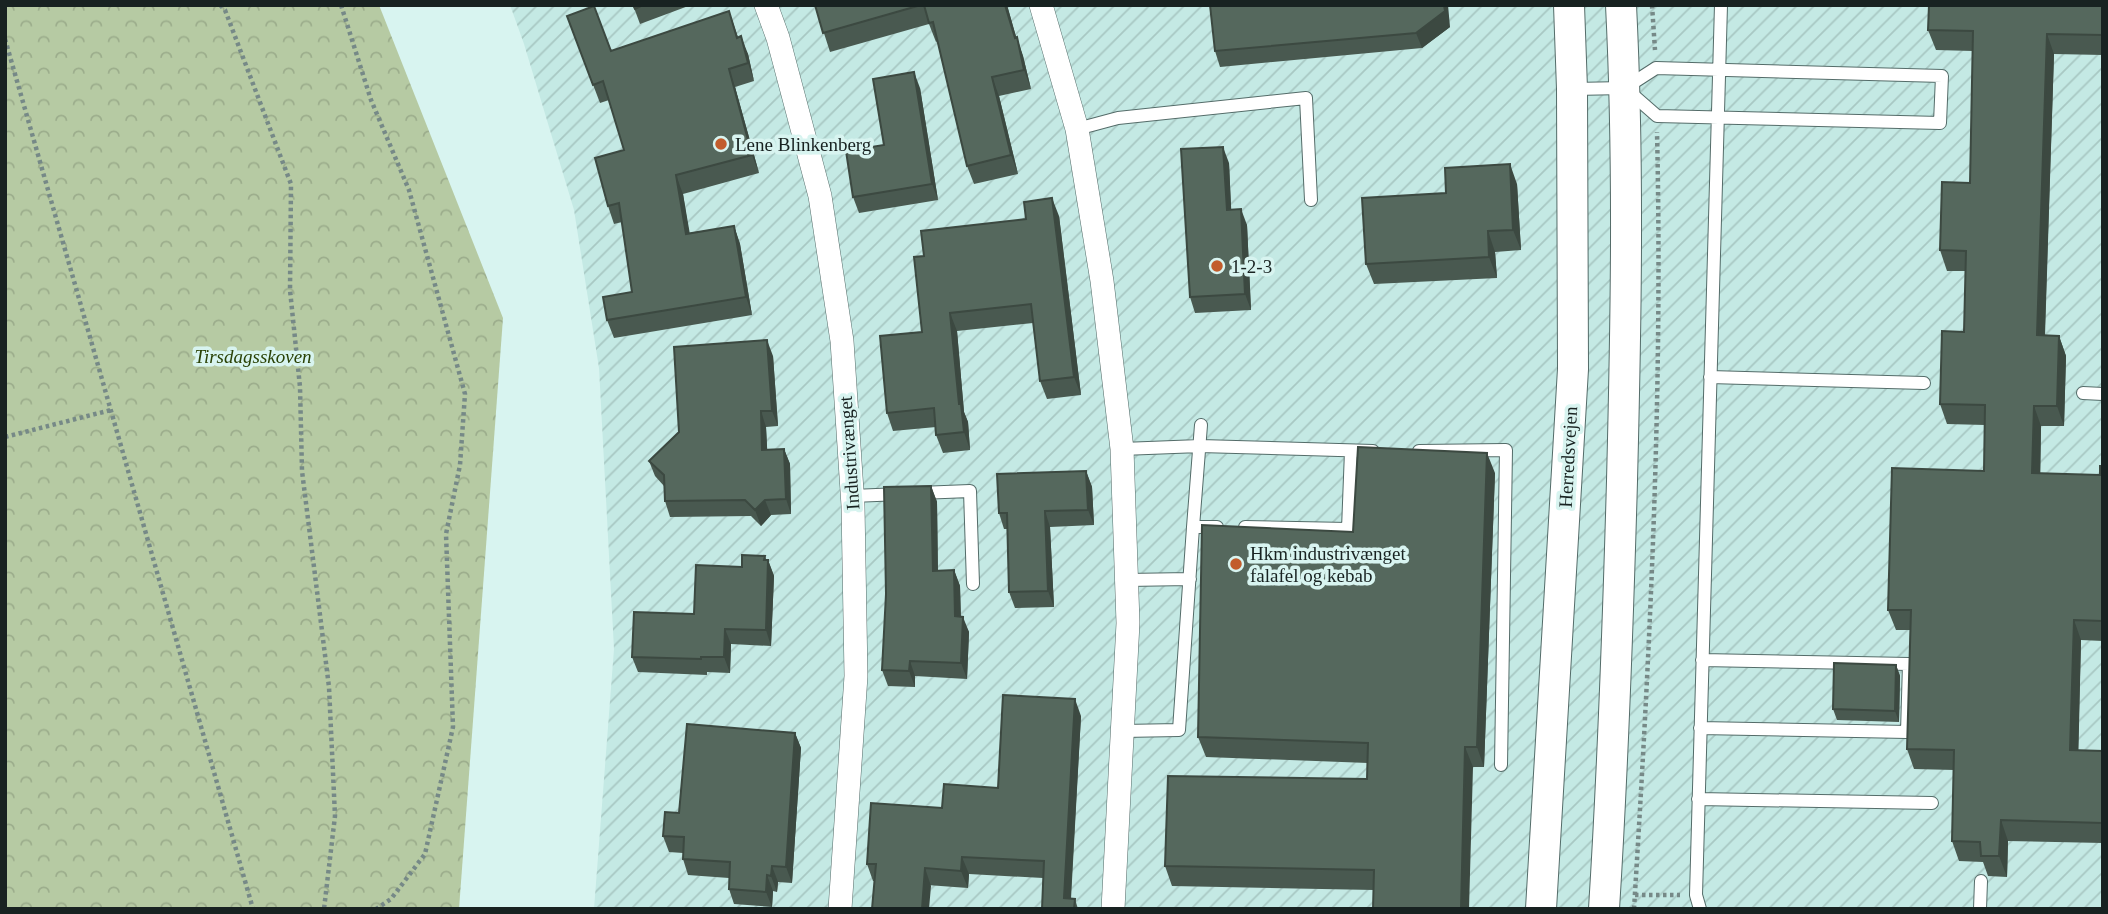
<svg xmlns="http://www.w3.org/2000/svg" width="2108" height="914" viewBox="0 0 2108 914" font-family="Georgia,serif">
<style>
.industrial{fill:url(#industrial-furrows)}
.forest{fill:url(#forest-crowns)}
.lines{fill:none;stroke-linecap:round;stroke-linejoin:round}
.service-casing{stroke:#546c69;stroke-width:14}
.minor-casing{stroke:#546c69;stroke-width:24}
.tertiary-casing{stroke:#546c69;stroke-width:32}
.path{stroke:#768987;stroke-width:4.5;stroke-dasharray:3.5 3.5;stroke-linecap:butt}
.service{stroke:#fff;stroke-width:12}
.minor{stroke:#fff;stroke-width:23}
.tertiary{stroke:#fff;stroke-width:30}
.wall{fill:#495950}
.shaded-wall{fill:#3c4941}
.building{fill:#55685d;stroke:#3c4941;stroke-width:2}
.poi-dot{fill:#c25c2c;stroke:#d8f4f0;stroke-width:2.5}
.labels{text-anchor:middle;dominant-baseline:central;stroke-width:7;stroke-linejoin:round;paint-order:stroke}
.poi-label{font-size:19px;fill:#182221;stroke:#d8f4f0;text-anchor:start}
.park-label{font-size:19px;font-style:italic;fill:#2a4206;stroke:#d8f4f0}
.street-label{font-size:19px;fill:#182221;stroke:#d8f4f0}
</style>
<defs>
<pattern id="industrial-furrows" width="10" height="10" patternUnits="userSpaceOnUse" patternTransform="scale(1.75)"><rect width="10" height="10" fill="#c4e9e4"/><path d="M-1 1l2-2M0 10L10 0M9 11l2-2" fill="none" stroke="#a8c8c3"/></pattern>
<pattern id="forest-crowns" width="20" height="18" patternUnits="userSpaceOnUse" patternTransform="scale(1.75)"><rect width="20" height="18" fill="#b6caa3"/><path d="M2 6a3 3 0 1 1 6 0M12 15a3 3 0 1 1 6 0" fill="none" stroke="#9cad8c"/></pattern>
</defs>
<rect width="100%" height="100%" fill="#d8f4f0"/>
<path class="industrial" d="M510,5H2103V909H594L614,649L599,368L574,210L524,44Z"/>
<path class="forest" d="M5,5H379L503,318L459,909H5Z"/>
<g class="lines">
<g class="service-casing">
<path id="service" d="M1656,68L1942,76L1940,123L1657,116L1625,88Z
M1573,89L1625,88
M1077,129L1118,118L1306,98L1311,200
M1710,377L1924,383
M2083,393L2103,394
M1201,425L1193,527H1217
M1122,449L1200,446L1373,451
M1419,451L1506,450L1501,765
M919,493L970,491L973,584
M852,496L901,494
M1245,527L1348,529L1351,451
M1126,580L1190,579
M1700,728L1907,732L1909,664L1702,660
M1122,731L1179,730L1193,527
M1698,799L1932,803
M1700,909L1696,895L1721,5
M1980,909L1981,881"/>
</g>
<g class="minor-casing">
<path id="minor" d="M766,5L778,38L820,196L842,341L853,506L856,676L840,909
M1041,5L1077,129L1102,281L1122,449L1128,623L1113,909"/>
</g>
<g class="tertiary-casing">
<path id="tertiary" d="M1541,909L1573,369L1572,89L1569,5
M1604,909C1613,766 1618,624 1622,481C1626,322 1629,164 1621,5"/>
</g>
<path class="path" d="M220,5L225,10L291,184L290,290L300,387L302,471L329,687L335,816L324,909
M341,5L371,100L409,190L465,394L460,465L446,534L453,727L425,854L391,899L376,909
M1652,5L1655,50
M5,39L253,909
M5,437L111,410
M1635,895H1680
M1634,909C1650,650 1663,391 1657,132"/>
<use href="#service" class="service"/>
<use href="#minor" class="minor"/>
<use href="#tertiary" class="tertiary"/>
</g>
<path class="wall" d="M633,5H691L640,24Z
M815,5H1007L1016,37L1023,56L1031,89L999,96L1018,174L974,184L967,166L938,41L936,42L929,24L830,52Z
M2103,5V55L2054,54L2045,336H2059L2066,356L2064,426H2041L2040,473L2100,475L2103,466V641L2081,640L2078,750L2103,751V843L2008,841L2007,877L1988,876L1983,862L1959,861L1952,841L1954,770L1914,769L1907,749L1910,630H1896L1888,610L1984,471L1985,425L1947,424L1940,404L1964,332L1966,271H1947L1940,250L1970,183L1973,51L1936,50L1928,30Z
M729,11L738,37L748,54L754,81L735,87L759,173L683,194L689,233L734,226L740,244L752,315L614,338L607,320L632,292L622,222L614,224L608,206L624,150L609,100L600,103L567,16L611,51Z
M1450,27L1422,48L1220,67L1215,51Z
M920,88L938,200L859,213L853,197L884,145Z
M1229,163L1231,210L1247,225L1251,310L1195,313L1190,297Z
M1517,184L1521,250L1495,252L1497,278L1374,284L1366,264L1446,193Z
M1059,216L1081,395L1047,399L1040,381L1033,323L957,331L964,412L968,422L970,450L943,453L936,435V427L893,431L887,413L922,332L924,256Z
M773,356L778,426L766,427L767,449H784L790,464L791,514L771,515L761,526L751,516L670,517L665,501L664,486L655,476L649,461Z
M1086,471L1092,487L1094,525L1050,527L1054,607L1015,608L1009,592L1007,529H1004L999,513Z
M1495,473L1484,767H1473L1374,890L1172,886L1165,866L1367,779L1368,763L1206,757L1198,737L1353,532Z
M931,486L937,502L938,571L954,570L960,586L961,617L969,632L967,679L915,676V687L888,686L882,670Z
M766,560H768L774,576L771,646L731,644L730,673L707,672V675L638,672L632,657L694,614L742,567Z
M1896,665L1900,676L1899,722L1837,720L1833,709Z
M1081,716L1071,899H1075L1078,909H1042L1043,878L969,874L968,888L873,881L867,864L942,808L998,788Z
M795,733L801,748L792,883L778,882L777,892L773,891L772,907L734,904L729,889V878L688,875L683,859V853L669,852L663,836L679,813Z"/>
<path class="shaded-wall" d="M1005,5H1007L1019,47L1017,37L1023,56L1031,89L1024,70Z
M1444,5H1448L1450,27L1422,48L1416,33Z
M2047,34L2054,54L2044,356L2037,335Z
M741,36L748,54L754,81L748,63Z
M729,69L735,87L759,173L752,155Z
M914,72L920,88L938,200L932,184Z
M992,77L999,96L1018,174L1011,155Z
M1223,147L1229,163L1232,226L1227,210Z
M1510,164L1517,184L1521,250L1513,230Z
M676,175L683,194L693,252L686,234Z
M1052,198L1059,216L1081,395L1074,377Z
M1241,209L1247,225L1251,310L1245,294Z
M734,226L740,244L752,315L746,297Z
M1488,231L1495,252L1497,278L1489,257Z
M950,313L957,331L964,412L968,422L970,450L964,432L959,404Z
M2059,336L2066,356L2064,426L2057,406Z
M767,340L773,356L778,426L772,411Z
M2034,406L2041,426L2040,493L2032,473Z
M761,411L766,427L768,465L762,450Z
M784,449L790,464L791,514L786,499Z
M1487,453L1495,473L1484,767L1477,747Z
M1086,471L1092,487L1094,525L1088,510Z
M931,486L937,502L938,586L933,571Z
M765,500L771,515L761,526L755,510Z
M1045,511L1050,527L1054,607L1048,591Z
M765,556L768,565V560L774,576L771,646L766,630Z
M954,570L960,586L961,632L955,616Z
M963,617L969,632L967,679L961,663Z
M2074,620L2081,640L2078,770L2070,750Z
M725,629L731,644L730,673L724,657Z
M910,661L915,676V687L909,671Z
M1896,665L1900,676L1899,722L1895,711Z
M1075,699L1081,716L1070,909L1064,898Z
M795,733L801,748L792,883L786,867Z
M1465,747L1473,767L1469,909H1461Z
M2001,820L2008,841L2007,877L1999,856Z
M962,857L969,874L968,888L961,871Z
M772,866L778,882L777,892L771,876Z
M925,868L931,886L929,909H922Z
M767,875L773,891L772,907L766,892Z"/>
<path class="building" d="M633,5H643L635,9Z
M815,5H921L823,33Z
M924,5H1005L1015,38L1017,37L1024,70L992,77L1011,155L967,166L933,22L929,23Z
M1210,5H1444L1445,11L1416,33L1215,51Z
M1929,5H2103V35L2047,34L2037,335L2059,336L2057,406H2034L2032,473L2100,475V466H2103V621L2074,620L2070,750L2103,751V823L2001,820L1999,856H1981L1980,842L1952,841L1954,750L1907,749L1911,610H1888L1892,468L1984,471L1985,405L1940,404L1942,331L1964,332L1966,251L1940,250L1942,182L1970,183L1973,31L1928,30Z
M594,6L611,51L729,11L737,38L741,36L748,63L729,69L752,155L676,175L686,234L734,226L746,297L607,320L603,297L632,292L619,203L608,206L595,158L624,150L603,81L593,85L567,16Z
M914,72L932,184L853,197L846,151L884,145L873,79Z
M1223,147L1227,210L1241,209L1245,294L1190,297L1181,149Z
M1510,164L1513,230L1488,231L1489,257L1366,264L1362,198L1446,193L1445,168Z
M1052,198L1074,377L1040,381L1031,304L950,313L959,404H961L964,432L936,435L934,408L887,413L880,336L922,332L914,257L924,256L921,231L1026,219L1024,202Z
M767,340L772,411H761L762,450L784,449L786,499L765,500L755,510L745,500L665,501L664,475L649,461L679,432L674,347Z
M1358,447L1487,453L1477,747H1465L1461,909H1373L1374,870L1165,866L1168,776L1367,779L1368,743L1198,737L1202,525L1353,532Z
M1086,471L1088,510L1045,511L1048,591L1009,592L1007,513H999L997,474Z
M931,486L933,571L954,570L955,616L963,617L961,663L910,661L909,671L882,670L886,594L884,487Z
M742,555L765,556L764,560H768L766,630L725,629L724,657H701V659L632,657L634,612L694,614L696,565L742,567Z
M1834,663L1896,665L1895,711L1833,709Z
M1003,695L1075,699L1064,898L1075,899L1074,909H1042L1044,861L962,857L961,871L925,868L922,909H872L876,864H867L871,803L942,808L944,784L998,788Z
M687,724L795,733L786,867L772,866L771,876L767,875L766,892L729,889L730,862L683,859L684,837L663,836L665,812L679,813Z"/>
<g class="poi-dot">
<circle cx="721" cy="144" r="7"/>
<circle cx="1217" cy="266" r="7"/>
<circle cx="1236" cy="564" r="7"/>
</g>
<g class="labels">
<g class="poi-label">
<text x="735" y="144">Lene Blinkenberg</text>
<text x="1231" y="266">1-2-3</text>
<text x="1250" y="553">Hkm industrivænget<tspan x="1250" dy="22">falafel og kebab</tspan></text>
</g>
<g class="park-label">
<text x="253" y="356">Tirsdagsskoven</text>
</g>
<g class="street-label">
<text transform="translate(849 453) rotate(-94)">Industrivænget</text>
<text transform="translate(1568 457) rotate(-87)">Herredsvejen</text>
</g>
</g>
<rect width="2108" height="914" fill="none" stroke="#182221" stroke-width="14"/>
</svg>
